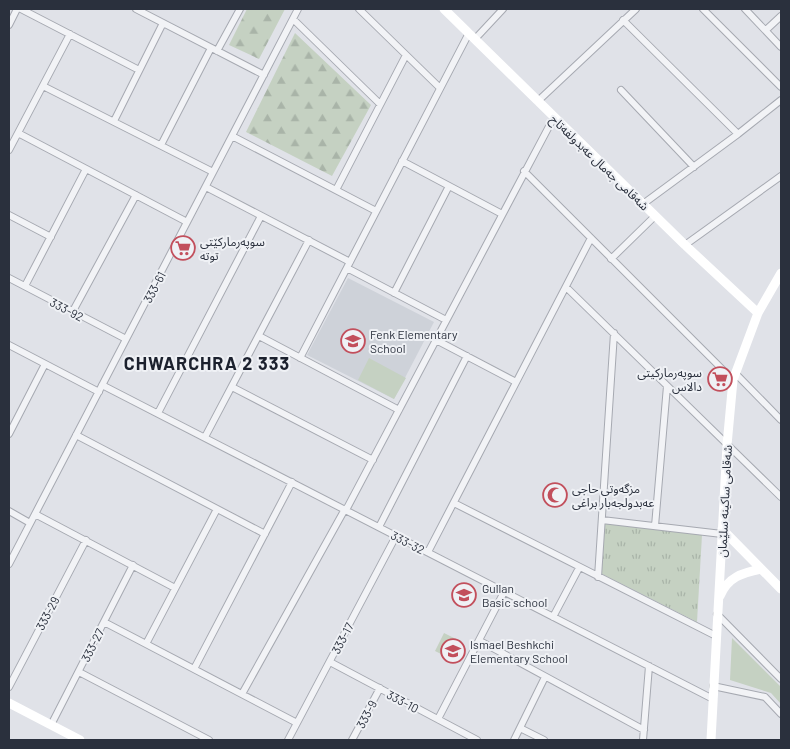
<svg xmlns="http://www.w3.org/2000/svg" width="790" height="749" viewBox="0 0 790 749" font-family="Barlow,'Noto Sans Arabic',sans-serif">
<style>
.built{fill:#ced2d9}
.green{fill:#c5d1c2}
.forest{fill:url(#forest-firs)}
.park{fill:url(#park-tufts)}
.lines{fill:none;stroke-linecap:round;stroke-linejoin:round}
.street-casing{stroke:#a6a9b1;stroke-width:8}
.street{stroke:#f2f3f6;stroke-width:6}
.secondary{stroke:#fff;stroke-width:9}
.labels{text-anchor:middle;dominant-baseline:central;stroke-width:4;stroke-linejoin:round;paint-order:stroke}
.street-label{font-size:12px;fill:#2a303d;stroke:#eff1f5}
.poi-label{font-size:12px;fill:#2a303d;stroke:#eff1f5;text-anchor:start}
.district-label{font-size:18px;font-weight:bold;letter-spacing:1px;fill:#1c212e;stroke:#eff1f5}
</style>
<defs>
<pattern id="forest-firs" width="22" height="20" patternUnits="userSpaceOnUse" patternTransform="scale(1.25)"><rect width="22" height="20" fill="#c5d1c2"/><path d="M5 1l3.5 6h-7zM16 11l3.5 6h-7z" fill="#a9b4a8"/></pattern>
<pattern id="park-tufts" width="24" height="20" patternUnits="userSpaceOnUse" patternTransform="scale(1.25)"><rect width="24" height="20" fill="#c5d1c2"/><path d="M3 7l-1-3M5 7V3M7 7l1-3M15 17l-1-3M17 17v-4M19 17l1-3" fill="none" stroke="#a9b4a8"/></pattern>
</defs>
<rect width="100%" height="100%" fill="#e0e2e8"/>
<path class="built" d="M348,278L434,322L394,399L307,355Z"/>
<path class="green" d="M369,358L406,378L394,399L358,380Z
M444,633L462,642L453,660L435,651Z
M732,638L781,687V704L771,693L730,680Z"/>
<path class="forest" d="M247,9H285L259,59L229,45Z
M295,33L371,105L332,176L246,132Z"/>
<path class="park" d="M602,522L702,535L697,622L600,573Z"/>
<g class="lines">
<g class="street-casing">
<path id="street" d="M21,9L139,70
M136,9L264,75
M359,9L440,88
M703,9L781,87
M745,9L781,47
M293,19L380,104
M623,20L738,134
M9,25L17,9
M766,30L781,16
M475,39L503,9
M217,51L240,9
M43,86L213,172
M621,90L694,167
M538,101L636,9
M114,121L163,23
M18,133L187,222
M232,136L376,211
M161,145L211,48
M9,150L70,34
M402,161L502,214
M524,171L733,380
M206,187L350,262
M336,190L406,55
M643,204L738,134L781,100
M9,215L51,237
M685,245L781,176
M611,259L655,216
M347,268L446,320
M9,278L126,339
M25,286L86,169
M566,287L781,497
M394,293L449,186
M73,311L136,195
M259,336L399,410
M436,340L516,382
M9,345L99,392
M300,358L469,33
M736,374L781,420
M102,385L713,699
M232,387L373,460
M158,413L261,216
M9,434L45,364
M76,435L265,534
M205,437L309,240
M454,503L716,636
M346,510L554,117
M9,511L30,523
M35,514L175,588
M602,520L722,534
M655,526L667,386
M379,527L467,356
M428,552L591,238
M9,564L298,9
M598,577L614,333
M717,614L781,679
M553,617L579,568
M104,622L297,723
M480,641L644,730
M146,644L217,509
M330,662L477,740
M194,669L292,482
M79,672L209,740
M713,686L765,697L781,714
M9,687L86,540
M242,694L345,509
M438,719L504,592
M51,725L133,565
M520,728L544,740
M288,740L396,536
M352,740L380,688
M514,740L545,677
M643,740L649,666"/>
</g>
<use href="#street" class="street"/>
<path class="secondary" d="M444,9L685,245L758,313
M722,529L781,589
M720,596C728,577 742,573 761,569
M9,703L80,740
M711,740L727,445L733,380L758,313L781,273"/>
</g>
<defs>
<g id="supermarket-ring" transform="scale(1.25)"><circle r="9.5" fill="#eff1f5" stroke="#c24f5c" stroke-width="1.5"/><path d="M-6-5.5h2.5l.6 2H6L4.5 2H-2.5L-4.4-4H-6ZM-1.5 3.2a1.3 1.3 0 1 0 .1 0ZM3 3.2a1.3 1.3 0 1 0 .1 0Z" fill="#c24f5c"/></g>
<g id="school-ring" transform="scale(1.25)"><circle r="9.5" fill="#eff1f5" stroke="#c24f5c" stroke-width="1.5"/><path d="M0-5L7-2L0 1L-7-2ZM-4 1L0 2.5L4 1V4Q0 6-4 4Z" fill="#c24f5c"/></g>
<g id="mosque-ring" transform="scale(1.25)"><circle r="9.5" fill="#eff1f5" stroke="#c24f5c" stroke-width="1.5"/><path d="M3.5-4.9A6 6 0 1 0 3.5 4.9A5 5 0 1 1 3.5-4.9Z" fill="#c24f5c"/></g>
</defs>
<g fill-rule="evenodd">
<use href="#supermarket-ring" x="183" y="248"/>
<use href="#school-ring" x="353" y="341"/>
<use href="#supermarket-ring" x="720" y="379"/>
<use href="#mosque-ring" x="555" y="495"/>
<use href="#school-ring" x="464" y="595"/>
<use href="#school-ring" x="453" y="651"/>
</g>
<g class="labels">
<g class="street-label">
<text transform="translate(600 162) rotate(44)">شەقامی جەمال عەبدولفەتاح</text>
<text transform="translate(154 287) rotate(-62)">333-61</text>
<text transform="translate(67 309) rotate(28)">333-92</text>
<text transform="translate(724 501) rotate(-87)">شەقامی ساکینە سلێمان</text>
<text transform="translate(408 542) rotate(27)">333-32</text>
<text transform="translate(47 613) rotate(-62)">333-29</text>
<text transform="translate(342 638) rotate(-62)">333-17</text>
<text transform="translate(92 645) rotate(-63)">333-27</text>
<text transform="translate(403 701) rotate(28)">333-10</text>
<text transform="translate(366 714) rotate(-62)">333-9</text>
</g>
<g class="poi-label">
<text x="200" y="241">سوپەرمارکێتی<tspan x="200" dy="14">توتە</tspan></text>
<text x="370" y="334">Fenk Elementary<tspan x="370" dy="14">School</tspan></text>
<text x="702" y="372" text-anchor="end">سوپەرمارکیتی<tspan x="702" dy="14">دالاس</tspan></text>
<text x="572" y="488">مزگەوتی حاجی<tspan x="572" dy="14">عەبدولجەبار براغی</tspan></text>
<text x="482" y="588">Gullan<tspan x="482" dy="14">Basic school</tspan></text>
<text x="470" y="644">Ismael Beshkchi<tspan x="470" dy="14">Elementary School</tspan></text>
</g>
<g class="district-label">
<text x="207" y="363">CHWARCHRA 2 333</text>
</g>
</g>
<rect width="790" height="749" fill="none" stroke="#2a303d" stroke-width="20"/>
</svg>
